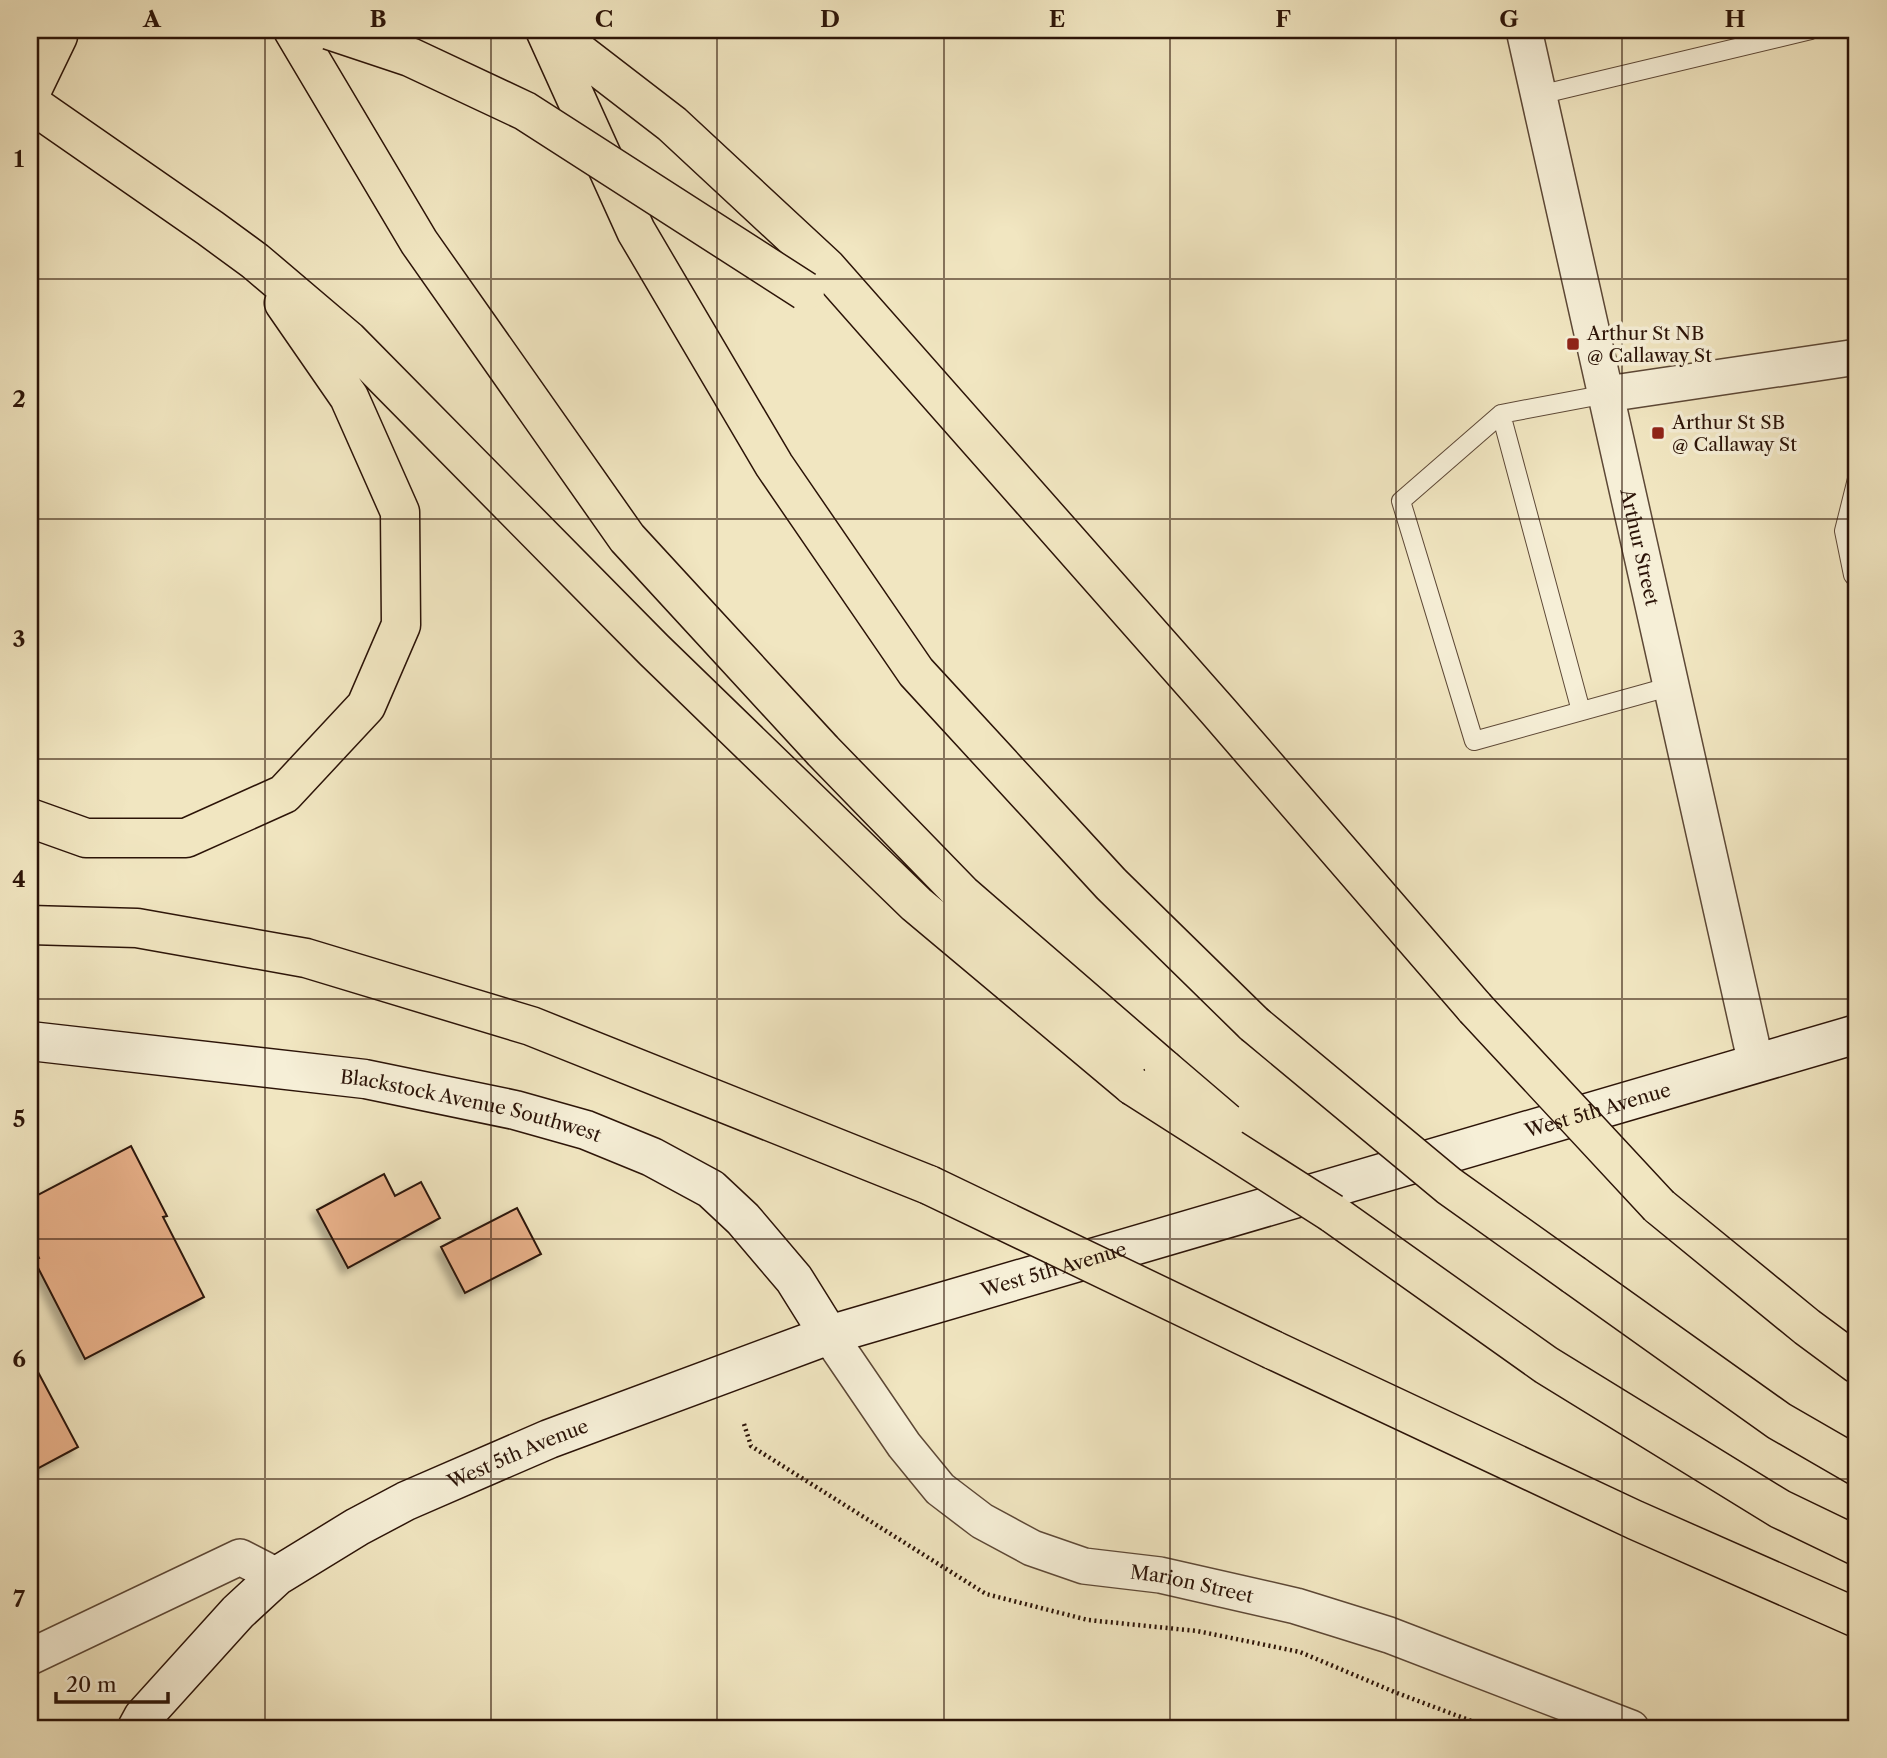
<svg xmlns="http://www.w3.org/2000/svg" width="1887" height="1758" viewBox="0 0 1887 1758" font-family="'Libre Caslon Text',serif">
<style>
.building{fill:#e8b089;stroke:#2c1408;stroke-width:2;filter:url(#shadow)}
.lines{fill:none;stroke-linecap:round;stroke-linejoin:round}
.lane-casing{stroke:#5d4836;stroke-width:20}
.street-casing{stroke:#5d4836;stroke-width:38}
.secondary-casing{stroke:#2c1408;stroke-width:41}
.highway-casing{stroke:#2c1408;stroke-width:41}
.path{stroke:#2c1408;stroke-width:4.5;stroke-dasharray:2 3.5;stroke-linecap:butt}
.lane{stroke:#f6efd7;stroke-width:18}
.street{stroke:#f6efd7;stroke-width:35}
.secondary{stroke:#f6efd7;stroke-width:38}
.highway{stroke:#f1e6c1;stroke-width:38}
.highway-bridge-casing{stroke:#2c1408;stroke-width:41;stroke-linecap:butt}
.highway-bridge{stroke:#f1e6c1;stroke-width:38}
.grid{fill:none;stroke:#2c1408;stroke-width:2;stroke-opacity:0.55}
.poi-dot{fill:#8f2418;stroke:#f6efd7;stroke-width:2.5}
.labels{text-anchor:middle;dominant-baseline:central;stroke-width:7;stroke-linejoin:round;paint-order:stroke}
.poi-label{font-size:19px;fill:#2c1408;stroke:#f6efd7;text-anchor:start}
.street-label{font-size:19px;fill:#2c1408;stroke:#f6efd7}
.neatline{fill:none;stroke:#2c1408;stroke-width:2.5}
.grid-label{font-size:23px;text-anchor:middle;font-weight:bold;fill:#2c1408}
</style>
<defs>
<filter id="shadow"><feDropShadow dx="-6" dy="6" stdDeviation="3.5" flood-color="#0004"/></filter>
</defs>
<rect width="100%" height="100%" fill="#f1e6c1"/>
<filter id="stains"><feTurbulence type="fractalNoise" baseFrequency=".00286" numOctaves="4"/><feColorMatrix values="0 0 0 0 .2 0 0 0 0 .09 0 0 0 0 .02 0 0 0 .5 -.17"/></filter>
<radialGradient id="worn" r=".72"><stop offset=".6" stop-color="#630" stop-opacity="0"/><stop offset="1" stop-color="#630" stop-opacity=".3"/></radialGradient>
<path class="building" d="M131,1146L167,1216L163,1217L204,1297L85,1359L34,1260L39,1258L30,1241V1199Z
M384,1174L395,1196L421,1182L440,1218L348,1268L317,1210Z
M517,1208L541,1254L465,1293L441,1247Z
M30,1357L78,1447L37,1469L30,1455Z"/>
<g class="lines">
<g class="lane-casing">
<path id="lane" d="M1539,95L1811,30
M1607,394L1501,414L1401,501L1474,741L1672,686
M1501,414L1581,711
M1857,479L1844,531L1853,575L1857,580"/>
</g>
<g class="street-casing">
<g id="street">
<path id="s1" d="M1524,30L1756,1064"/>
<path d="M1607,394L1857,357"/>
<path id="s2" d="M829,1335L904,1445L940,1489L982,1521L1032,1548L1084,1566L1160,1575L1296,1606L1389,1635L1631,1728"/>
<path d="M30,1657L240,1557L277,1576"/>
</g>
</g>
<g class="secondary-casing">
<g id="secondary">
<path id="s3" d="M30,1041L365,1079L515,1110L586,1130L652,1157L711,1189L743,1219L794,1279L829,1335"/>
<path id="s4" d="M137,1728L143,1717L238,1612L277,1576L357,1527L406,1501L549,1439L829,1335L1857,1034"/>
</g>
</g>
<g class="highway-casing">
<path id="highway" d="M293,30L419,242L627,538L823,751L962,894L1164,1069
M545,30L636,231L774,465L916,672L1111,884L1254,1024
M550,30L672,124L827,268L1218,711L1475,1008
M30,94L58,36
M30,103L210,228L255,261L348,340L654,650L916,904L1133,1086
M30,818L86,838H186L284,794L366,706L401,625L400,512L349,397L284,303
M30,925L137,928L306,958L531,1026L929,1185
M1659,1206L1807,1327L1857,1364
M1332,1213L1546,1365L1780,1509L1857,1546
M1574,1275L1779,1421L1857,1466
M1273,1350L1635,1520L1857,1618"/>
</g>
<path class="path" d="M744,1424L751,1446L986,1594L1088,1620L1197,1631L1300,1652L1397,1693L1490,1728"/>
<use href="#lane" class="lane"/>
<use href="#street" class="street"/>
<use href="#secondary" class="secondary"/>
<use href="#highway" class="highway"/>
<g class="highway-bridge-casing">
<path id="highway-bridge" d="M329,30L410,57L525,111L805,291
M1475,1008L1659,1206
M1254,1024L1449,1186L1574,1275
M1164,1069L1226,1122
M1133,1086L1332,1213
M929,1185L1273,1350"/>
</g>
<use href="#highway-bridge" class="highway-bridge"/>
</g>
<path class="grid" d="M265,30V1728M491,30V1728M717,30V1728M944,30V1728M1170,30V1728M1396,30V1728M1622,30V1728M30,279H1857M30,519H1857M30,759H1857M30,999H1857M30,1239H1857M30,1479H1857"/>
<g class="poi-dot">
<rect x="1566" y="337" width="14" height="14" rx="3.5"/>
<rect x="1651" y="426" width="14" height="14" rx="3.5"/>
</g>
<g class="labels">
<g class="poi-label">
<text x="1587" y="333">Arthur St NB<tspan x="1587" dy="22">@ Callaway St</tspan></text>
<text x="1672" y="422">Arthur St SB<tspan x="1672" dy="22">@ Callaway St</tspan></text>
</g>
<g class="street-label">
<text stroke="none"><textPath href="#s1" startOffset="530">Arthur Street</textPath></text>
<text stroke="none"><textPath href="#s3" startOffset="446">Blackstock Avenue Southwest</textPath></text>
<text stroke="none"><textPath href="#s4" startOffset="1612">West 5th Avenue</textPath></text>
<text stroke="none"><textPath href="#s4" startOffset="1045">West 5th Avenue</textPath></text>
<text stroke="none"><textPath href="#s4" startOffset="478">West 5th Avenue</textPath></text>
<text stroke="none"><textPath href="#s2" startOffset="464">Marion Street</textPath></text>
</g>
</g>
<rect width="1887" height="1758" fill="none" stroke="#f1e6c1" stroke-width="77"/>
<path d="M56 1692v10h112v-10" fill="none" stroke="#2c1408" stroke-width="3.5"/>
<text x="66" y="1692" font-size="21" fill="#2c1408" stroke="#f6efd7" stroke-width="5" paint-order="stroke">20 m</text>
<rect x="38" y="38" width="1810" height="1682" class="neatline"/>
<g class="grid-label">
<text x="152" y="27">A</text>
<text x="378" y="27">B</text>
<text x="604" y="27">C</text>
<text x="830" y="27">D</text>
<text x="1057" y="27">E</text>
<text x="1283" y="27">F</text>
<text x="1509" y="27">G</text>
<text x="1735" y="27">H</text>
<text x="19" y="167">1</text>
<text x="19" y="407">2</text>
<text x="19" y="647">3</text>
<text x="19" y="887">4</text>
<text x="19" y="1127">5</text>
<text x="19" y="1367">6</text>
<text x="19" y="1607">7</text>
</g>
<rect width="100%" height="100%" filter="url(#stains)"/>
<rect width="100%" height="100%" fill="url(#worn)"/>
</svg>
